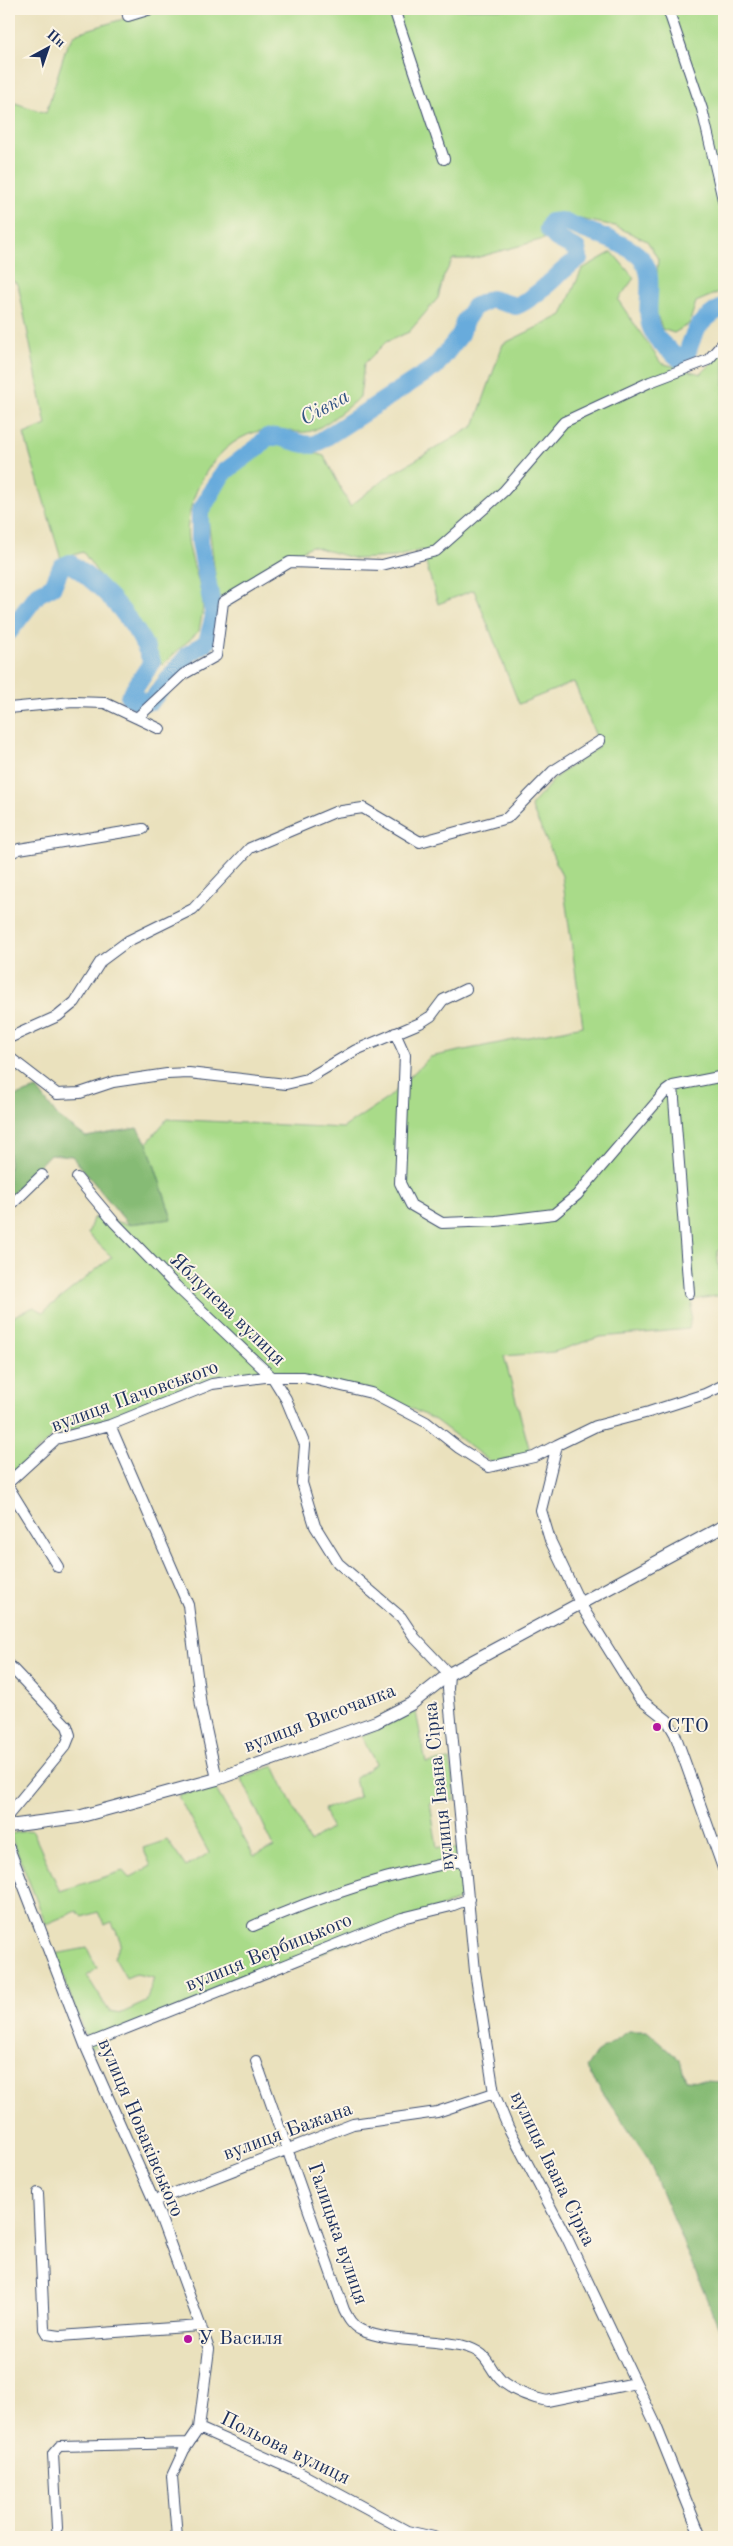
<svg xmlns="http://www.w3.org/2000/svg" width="733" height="2546" viewBox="0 0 733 2546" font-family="'Old Standard TT',serif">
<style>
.green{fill:#a9db89;stroke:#628574}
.forest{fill:#86bb75;stroke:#50756a}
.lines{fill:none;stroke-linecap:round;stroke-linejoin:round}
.river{stroke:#67abdc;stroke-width:18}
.minor-casing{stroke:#3a4a6c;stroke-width:12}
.tertiary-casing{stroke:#3a4a6c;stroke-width:14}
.minor{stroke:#fff;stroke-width:10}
.tertiary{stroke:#fff;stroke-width:12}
.poi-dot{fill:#b5179e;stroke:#fcf5e5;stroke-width:2}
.labels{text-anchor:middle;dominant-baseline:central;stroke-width:4;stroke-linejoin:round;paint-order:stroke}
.street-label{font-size:20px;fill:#1b2f5e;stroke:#fcf5e5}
.poi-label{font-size:20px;fill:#1b2f5e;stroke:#fcf5e5;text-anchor:start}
.water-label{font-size:21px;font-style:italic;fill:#325484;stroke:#fcf5e5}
</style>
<rect width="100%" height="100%" fill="#fcf5e5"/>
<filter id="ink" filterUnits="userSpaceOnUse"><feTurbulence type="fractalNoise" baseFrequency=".02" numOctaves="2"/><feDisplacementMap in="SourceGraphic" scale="10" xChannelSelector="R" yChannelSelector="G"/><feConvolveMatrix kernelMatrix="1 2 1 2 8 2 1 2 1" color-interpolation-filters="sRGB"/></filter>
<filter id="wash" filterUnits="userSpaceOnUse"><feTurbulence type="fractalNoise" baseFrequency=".0096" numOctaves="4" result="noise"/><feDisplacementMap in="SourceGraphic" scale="20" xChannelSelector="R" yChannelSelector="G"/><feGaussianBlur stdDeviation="1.12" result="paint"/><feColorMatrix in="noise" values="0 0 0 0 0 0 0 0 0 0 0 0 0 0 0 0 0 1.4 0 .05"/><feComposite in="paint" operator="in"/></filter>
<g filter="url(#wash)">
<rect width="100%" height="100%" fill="#eae1bd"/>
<path class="green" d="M156,9H724V290L696,302L689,324L674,333L662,329L654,307L658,259L647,241L615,226L580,219L555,215L543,221L544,239L472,259H453L444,276L438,298L409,332L386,342L364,364L360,397C346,408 330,423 314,430C300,436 286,428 273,429C225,431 193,480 188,523C184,548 201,579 203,605C203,613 200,623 199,631L162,665L83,552L61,559L24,434L46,425L18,284L9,279V101L46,113L67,45L77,33Z
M612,252L634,278L618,300L661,363L701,374L724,351V1249L717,1251L722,1295L693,1300L689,1329L600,1337L554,1352L504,1356L531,1455L492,1463L435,1420L373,1390L279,1373L238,1374L114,1418L53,1436L9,1477V1344L14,1316L34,1307L43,1312L112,1257L88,1234L93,1218L128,1224L172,1219L147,1143L167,1119L343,1128L388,1098L430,1057L583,1026L562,876L531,806L558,775L597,748L599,744L574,682L519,704L474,590L438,604L422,550L395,557L356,559L311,546L218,599L207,510L235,469L275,441L324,456L350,506L393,473L474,426L503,344L562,315L582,269Z
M416,1712L426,1763L450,1760L455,1800L430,1803L437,1847L459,1849L464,1898L153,2018L90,2049L55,1954L87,1948L97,1968L87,1976L109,2011L122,2013L146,2002L154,1978L136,1974L126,1978L114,1957L121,1943L112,1922L104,1925L98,1912L82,1917L77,1911L46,1924L10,1834L32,1830L60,1891L123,1871L129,1878L151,1866L143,1848L167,1840L186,1867L209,1853L178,1796L214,1786L254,1856L274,1847L241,1777L274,1766L310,1842L331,1828L324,1809L359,1797L355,1778L376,1764L361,1736Z"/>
<path class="forest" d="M37,1089L58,1117L86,1137L137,1128L147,1143L172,1219L128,1224L72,1156L50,1154L9,1197V1098Z
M629,2031H647L680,2060L686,2080L724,2082V2340L647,2157L586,2068L596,2053Z"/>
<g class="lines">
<path class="river" d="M9,632L38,594L53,586L61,567L70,563C106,589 136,620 152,662L129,697L140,702L151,701L189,654L207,642L214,616L200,542V512L223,473L258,447L267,437C286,435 295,445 314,445L435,367L461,334L464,322L474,307L491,299L516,306C540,296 557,273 579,258L577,249L556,238L548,229L551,222L561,221C583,230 622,241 638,255C661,275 640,308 653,332C658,343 671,351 680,359L686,357C694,329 699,321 724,306"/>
</g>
</g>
<g filter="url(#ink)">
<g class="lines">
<g class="minor-casing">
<path id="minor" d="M127,9L128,16L151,9
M394,9L444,159
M668,9L702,109L724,204
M9,708L73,702L105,703L160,729
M137,718L184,674L216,656L223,602L290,562L382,565L436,551L504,491L564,422L650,382L708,360L724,342
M9,854L19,849L143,829
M395,1033L405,1055L400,1183L411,1205L442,1223L496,1221L554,1214L577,1195L666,1091L673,1086L724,1076
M9,1038L58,1016L75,1002L101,961L128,941L193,909L250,848L335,812L363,808L420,842L507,818L553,771L600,741
M9,1057L57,1094L80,1093L113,1082L167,1074L189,1073L286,1084L307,1079L356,1050L420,1023L431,1016L443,1000L466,989
M673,1086L689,1293
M77,1178L114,1222L176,1286L273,1378L286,1399L305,1445L302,1483L315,1526L338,1563L401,1617L415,1638L449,1674L448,1689L475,1971L494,2093L508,2127L567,2238L655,2423L701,2537
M9,1207L42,1175
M724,1385L705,1394L649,1412L596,1426L557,1445L541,1510L550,1540L581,1605L627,1679L640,1699L667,1720L675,1734L724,1871
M110,1425L188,1605L201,1706L217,1779
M9,1482L56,1439L110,1425L212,1384L265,1377H304L371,1393L426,1422L459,1448L489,1467L534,1457L557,1445
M9,1488L58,1567
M9,1665L67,1726L70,1735L66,1745L9,1814
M9,1848L85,2045L157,2208L209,2349L199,2428L184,2450L172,2476L177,2537
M253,1926C322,1895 392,1873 465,1860
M85,2045L402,1918L451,1906L469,1899
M256,2061L344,2310C348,2318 352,2326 361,2330C389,2343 433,2339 463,2346C492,2353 486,2368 504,2383C516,2392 533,2398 547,2401L636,2383
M38,2193L44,2329L47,2334L60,2336L200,2326
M154,2201L353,2124L437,2112L494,2093
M199,2428L298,2472L407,2531L434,2537
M57,2528L53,2454L60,2446L189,2443"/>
</g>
<g class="tertiary-casing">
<path id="tertiary" d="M9,1826L78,1817L217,1779L376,1722L411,1704L449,1674L724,1526"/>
</g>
<use href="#minor" class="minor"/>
<use href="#tertiary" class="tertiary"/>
</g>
</g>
<g class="poi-dot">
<circle cx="657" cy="1727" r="5"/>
<circle cx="188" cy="2339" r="5"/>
</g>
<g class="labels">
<g class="street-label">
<text transform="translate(227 1310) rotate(44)">Яблунева вулиця</text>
<text transform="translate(135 1397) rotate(-20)">вулиця Пачовського</text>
<text transform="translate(320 1719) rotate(-21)">вулиця Височанка</text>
<text transform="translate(440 1786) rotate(-96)">вулиця Івана Сірка</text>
<text transform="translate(269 1953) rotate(-22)">вулиця Вербицького</text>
<text transform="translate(140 2128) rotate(67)">вулиця Новаківського</text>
<text transform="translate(288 2132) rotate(-20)">вулиця Бажана</text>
<text transform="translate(552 2169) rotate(64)">вулиця Івана Сірка</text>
<text transform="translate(337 2234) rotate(71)">Галицька вулиця</text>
<text transform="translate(285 2449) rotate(26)">Польова вулиця</text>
</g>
<g class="poi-label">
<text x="667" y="1727">СТО</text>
<text x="198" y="2339">У Василя</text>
</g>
<g class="water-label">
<text transform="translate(325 408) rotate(-29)">Сівка</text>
</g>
</g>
<rect width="733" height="2546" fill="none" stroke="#fcf5e5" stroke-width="30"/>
<g transform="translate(48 48) rotate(40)" stroke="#fcf5e5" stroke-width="4" paint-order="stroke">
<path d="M0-4L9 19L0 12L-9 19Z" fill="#1b2f5e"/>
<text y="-8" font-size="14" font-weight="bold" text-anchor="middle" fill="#1b2f5e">Пн</text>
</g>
</svg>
